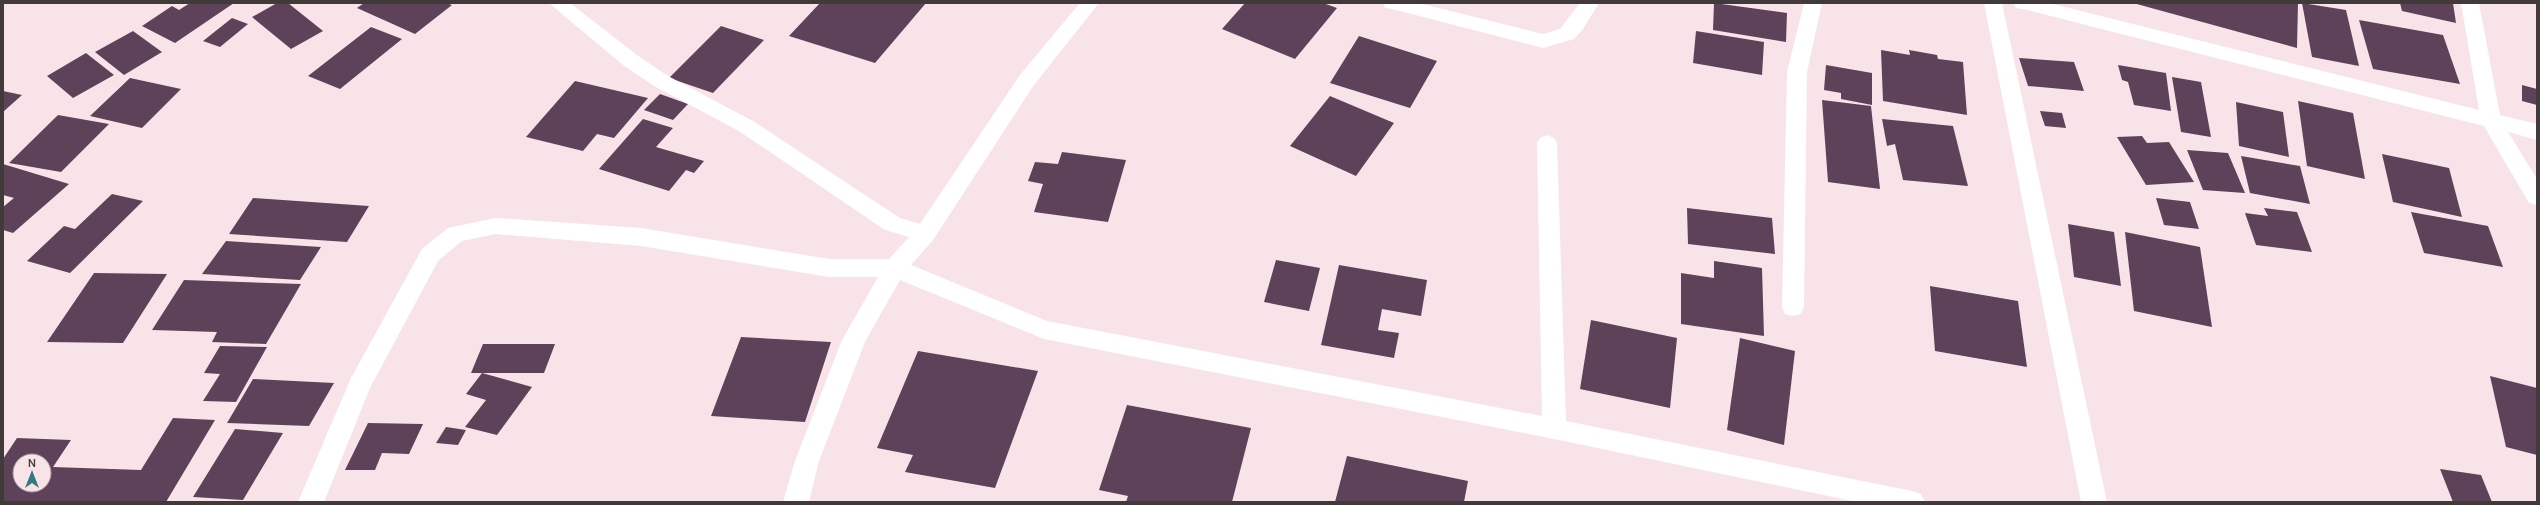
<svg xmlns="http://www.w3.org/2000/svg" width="2540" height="505" viewBox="0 0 2540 505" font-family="Manrope,sans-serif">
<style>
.building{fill:#5e425a;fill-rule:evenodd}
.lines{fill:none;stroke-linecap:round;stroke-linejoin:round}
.minor{fill:#fff;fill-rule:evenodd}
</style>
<rect width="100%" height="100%" fill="#f8e4e8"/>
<path class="building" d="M190,3H234L175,43L142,26L172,6L179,10Z
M277,3H288L323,31L291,49L252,17Z
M364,3H446L452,5L415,34L357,8Z
M820,3H926L875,63L789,36Z
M1245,3H1323L1337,8L1295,59L1222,29Z
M1714,3L1787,13L1786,42L1713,30Z
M2133,3H2298L2297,48Z
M2302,3L2346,10L2359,66L2312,57Z
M2400,3H2453L2456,23L2402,11Z
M232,18L248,24L220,47L203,41Z
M2359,20L2443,35L2460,84L2373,69Z
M721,26L764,40L713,93L669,78Z
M371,27L402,39L340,89L308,76Z
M133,31L162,52L124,75L95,52Z
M1696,31L1764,42L1762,75L1693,63Z
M1359,36L1437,61L1410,108L1330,83Z
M1881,50L1910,55L1909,50L1937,55L1938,59L1963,62L1967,115L1883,101Z
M86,53L114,75L73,98L47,76Z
M2019,58L2074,62L2084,91L2028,86Z
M1826,65L1872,73V105L1841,99V93L1824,90Z
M2118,65L2166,73L2171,111L2134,105L2128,82L2122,80Z
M2172,77L2201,82L2211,137L2181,132Z
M130,78L181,89L142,128L90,116Z
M575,81L648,98L614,138L597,134L583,151L526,137Z
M2522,85L2537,89V105L2522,101Z
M3,91L22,95L3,112Z
M660,94L688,104L673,120L644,110Z
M1330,96L1394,123L1356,176L1290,146Z
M1822,100L1871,106L1880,189L1828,182Z
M2298,101L2353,113L2365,179L2307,166Z
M2236,102L2283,112L2289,157L2239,146Z
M2040,111L2062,113L2066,128L2045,126Z
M58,115L109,124L61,172L9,163Z
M643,119L673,128L656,147L704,161L694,173L686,170L669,191L599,169Z
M1882,119L1953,126L1968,186L1903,180L1895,144L1887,146Z
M2142,136L2147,143L2169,142L2194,182L2146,185L2117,137Z
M2187,150L2228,153L2245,193L2203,190Z
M1062,152L1126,160L1108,222L1034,212L1043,184L1028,181L1035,162L1058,164Z
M2382,154L2449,168L2462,217L2393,202Z
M2241,156L2300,166L2310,204L2250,193Z
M3,164L69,184L13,233L3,230V207L14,198L3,195Z
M112,194L143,201L70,273L27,261L64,226L75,229Z
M253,198L369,206L347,242L229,234Z
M2156,198L2190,202L2199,229L2164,225Z
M1687,208L1772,218L1775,254L1688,244Z
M2264,208L2297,212L2312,252L2256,245L2245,213L2268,216Z
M2411,212L2488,226L2503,267L2424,253Z
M2068,224L2114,232L2121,286L2074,277Z
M2125,232L2200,247L2212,327L2134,311Z
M226,241L321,247L300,280L202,274Z
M1276,260L1320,268L1309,311L1264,302Z
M1714,261L1762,268L1764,336L1681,324V273L1714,278Z
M1339,265L1427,280L1421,316L1382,309L1378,330L1399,333L1394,358L1321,345Z
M94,273L167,274L123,343L47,342Z
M184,280L301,284L266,344L212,342L217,332L152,330Z
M1930,286L2018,301L2027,367L1935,351Z
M1591,320L1677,338L1670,408L1580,389Z
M741,337L831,342L805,422L711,416Z
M1740,338L1795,351L1784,445L1727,430Z
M483,344H555L544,373H471Z
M220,346L267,347L236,402L203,401L220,374L204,373Z
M918,351L1038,371L995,488L905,472L913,455L877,448Z
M482,373L532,387L497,435L465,427L486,400L466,394Z
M2490,376L2537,388V455L2506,447Z
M253,379L334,383L309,426L227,423Z
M1127,405L1251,428L1232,502H1126L1128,496L1099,490Z
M173,418L215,420L166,502H3V459L17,438L71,440L53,467L141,470ZM20,461H44V485H20Z
M368,423L423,424L409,454L382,453L375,470H345Z
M446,427L466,430L458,445L436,443Z
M235,429L283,433L243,500L193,497Z
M1347,456L1468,481L1464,502H1335Z
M2440,469L2481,475L2492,502H2453Z"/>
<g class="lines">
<path class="minor" d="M549,3H570L637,55L668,76L753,121L900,218L920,224L1020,75L1080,3H1099L1034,85L933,240L911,265L1047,321L1542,416L1537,143L1540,138L1547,135L1554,138L1557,143L1566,421L1912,491L1921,494L1925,502H1857L1554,439L1044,339L900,280L865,342L819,461L809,502H783L795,461L842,340L878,277H829L641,246L496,234L462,241L438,261L370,388L324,502H298L351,378L422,249L448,228L496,218L641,228L829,259H889L909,237L885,230L739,131L654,86L623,65Z
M1383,3H1418L1543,34L1560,29L1580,3H1599L1583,29L1574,39L1543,48L1392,9L1385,8Z
M1804,3H1822L1807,72L1804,307L1801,314L1793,316L1785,314L1782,307L1787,72Z
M1984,3H2002L2107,502H2081Z
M2014,3H2049L2479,110L2461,3H2479L2500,115L2537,124V140L2508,132L2537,179V205L2529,203L2484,126L2023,9L2016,8Z"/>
</g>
<rect width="2540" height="505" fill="none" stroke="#41393a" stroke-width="8"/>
<g transform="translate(32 473)"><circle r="19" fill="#f8e4e8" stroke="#afa0a2"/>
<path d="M0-3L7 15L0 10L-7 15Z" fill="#317a7f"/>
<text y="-6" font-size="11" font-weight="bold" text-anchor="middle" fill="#41393a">N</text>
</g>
</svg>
